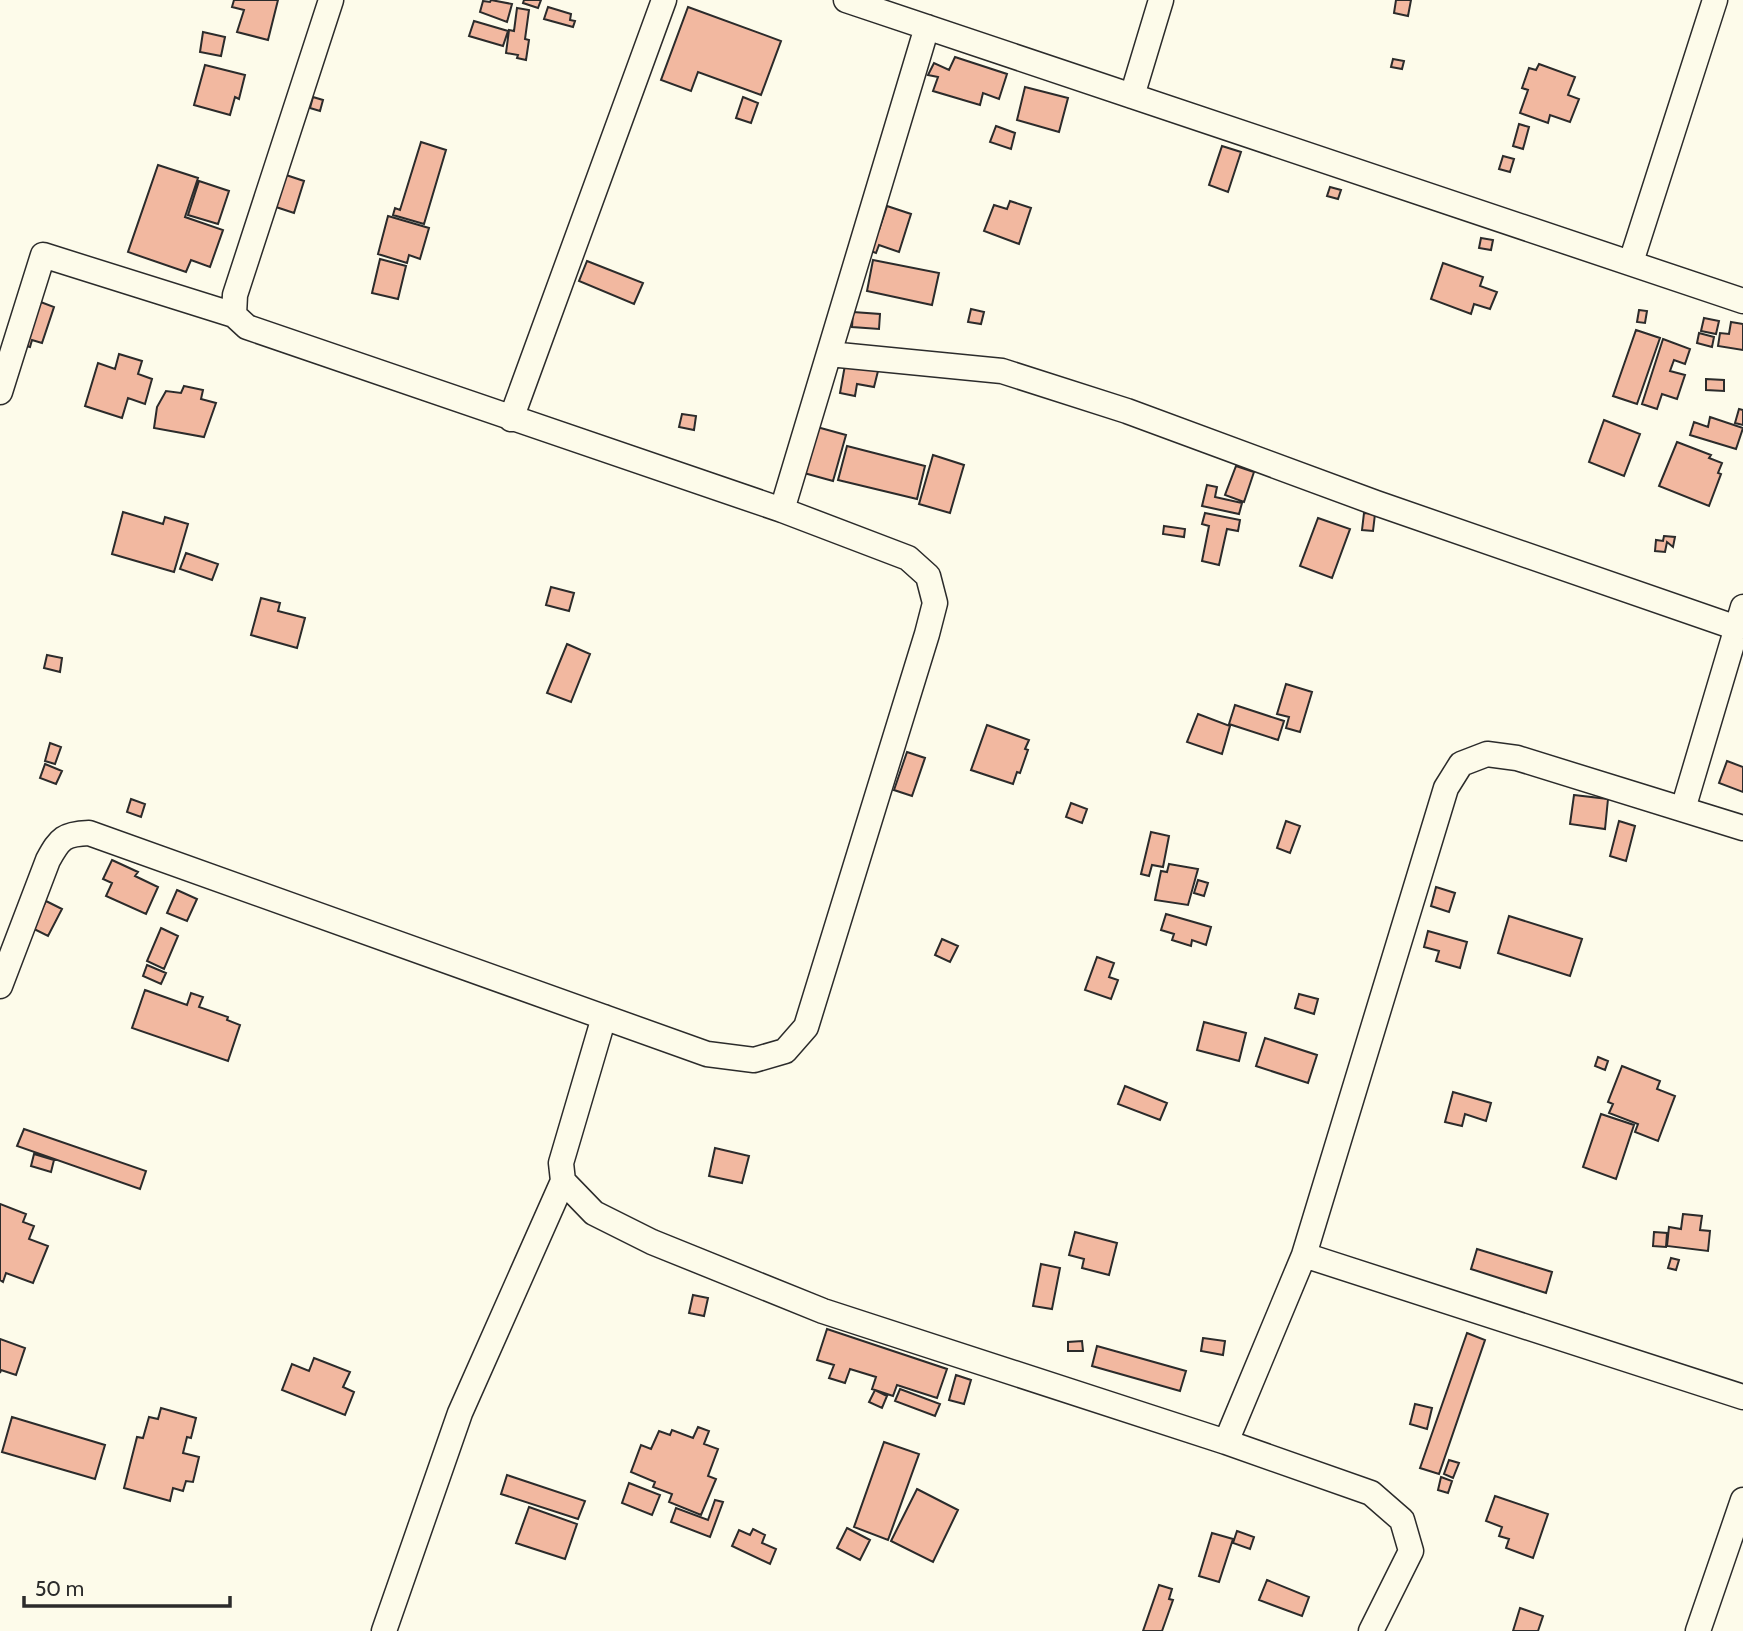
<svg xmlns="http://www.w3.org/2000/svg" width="1743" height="1631" viewBox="0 0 1743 1631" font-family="Cabin,sans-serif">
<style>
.building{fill:#f2b8a0;stroke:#2b2b2b;stroke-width:2}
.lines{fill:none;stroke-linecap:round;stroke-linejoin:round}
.minor-casing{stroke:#2b2b2b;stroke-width:27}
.minor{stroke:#fdfbea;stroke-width:24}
</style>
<rect width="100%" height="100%" fill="#fdfbea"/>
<path class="building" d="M234,0H278L268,40L237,32L244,10L232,7Z
M491,0L512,4L507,22L480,12L483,1L490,2Z
M524,0H541L538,8L523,3Z
M1396,0H1411L1408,16L1394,13Z
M548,7L571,14L570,20L575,21L573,27L544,19Z
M688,7L781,41L761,95L698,72L691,91L661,80Z
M517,8L529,10L525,39L529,40L526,60L517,58L518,55L506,53L509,30L514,31Z
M474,21L508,31L503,46L469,36Z
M203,32L225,37L221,56L200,52Z
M955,57L1007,74L999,99L983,93L980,105L933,91L938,77L928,75L934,63L949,70Z
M1393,59L1404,61L1402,69L1391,67Z
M1539,64L1575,77L1568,95L1579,99L1570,122L1550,115L1548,123L1520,113L1528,90L1522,88L1529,68L1536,70Z
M205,65L245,75L239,99L235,97L230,115L194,105Z
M1025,87L1068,98L1059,132L1017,120Z
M313,97L323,100L320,111L310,108Z
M743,97L758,103L751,123L736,118Z
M1519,124L1529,127L1523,149L1513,146Z
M996,126L1015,133L1011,149L990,142Z
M421,142L446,150L424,224L393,215L395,208L400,210Z
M1222,146L1241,152L1228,192L1209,185Z
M1503,156L1514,159L1510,172L1499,169Z
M158,165L198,178L185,217L223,230L210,267L191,260L186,272L128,252Z
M283,174L304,181L294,213L273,206Z
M199,181L229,191L218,224L188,215Z
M1330,187L1341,190L1338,199L1327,196Z
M1010,201L1031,208L1019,244L984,231L994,205L1007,209Z
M887,206L911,214L899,252L879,245L876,253L865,249L872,228L879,230Z
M388,216L429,228L420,259L409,255L407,263L378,254Z
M1481,238L1493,240L1491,250L1479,248Z
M380,259L406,266L398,299L372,293Z
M873,260L939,273L932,305L867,291Z
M587,261L643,283L634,304L579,281Z
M1443,263L1483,277L1480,286L1497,292L1490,309L1474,304L1471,314L1431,299Z
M38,301L54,307L42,343L32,340L30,347L23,345Z
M971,309L984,312L981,324L968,322Z
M1639,310L1647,311L1645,323L1637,322Z
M853,312L880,314L879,329L852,327Z
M1704,318L1719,321L1716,334L1701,331Z
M1731,322L1743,324V350L1718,346L1720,333L1729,334Z
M1636,330L1660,338L1637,404L1613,396Z
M1699,333L1714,337L1712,347L1697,343Z
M1663,339L1690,349L1685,364L1674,360L1670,371L1685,375L1677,399L1662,394L1657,409L1642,404Z
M119,354L142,361L138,374L152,379L145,404L128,398L122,418L85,406L98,363L115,369Z
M845,365L878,371L874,387L857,384L855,396L840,393Z
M1706,379L1724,380V391L1706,390Z
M184,386L203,390L201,399L216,403L204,437L154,428L157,407L166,391L181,393Z
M1739,409L1743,410V425L1735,423Z
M682,414L696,416L694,430L679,427Z
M1710,417L1743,428L1736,449L1690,435L1694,422L1708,427Z
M1604,420L1640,434L1624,476L1589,462Z
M817,427L846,435L833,481L804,473Z
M1677,442L1711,455L1709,458L1722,463L1718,473L1721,474L1709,506L1659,486Z
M847,446L925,466L917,499L838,480Z
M933,455L964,465L950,513L919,504Z
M1236,466L1254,472L1244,502L1225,495Z
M1207,485L1217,487L1215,497L1242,503L1239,514L1202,506Z
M123,512L163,524L165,517L188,524L174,572L112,554Z
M1205,513L1240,520L1238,531L1227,529L1219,565L1202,561L1209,526L1202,524Z
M1364,513L1375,514L1373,531L1362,530Z
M1318,518L1350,529L1332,578L1300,566Z
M1164,526L1185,529L1184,537L1163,534Z
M1664,536L1675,537L1673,547L1667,542L1665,552L1655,551L1656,540L1663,541Z
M186,553L218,564L212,580L180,569Z
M551,587L574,593L569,611L546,605Z
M261,598L280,603L278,611L305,618L297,648L251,635Z
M567,644L590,654L571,702L547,693Z
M47,655L62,658L60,672L44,668Z
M1286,684L1312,692L1300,732L1286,728L1289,717L1277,714Z
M1235,705L1284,721L1278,740L1229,724Z
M1198,714L1230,726L1222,754L1187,742Z
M987,725L1029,740L1025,749L1028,750L1020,773L1017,772L1013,784L971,770Z
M50,743L61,747L55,764L45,761Z
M907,752L925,758L912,796L894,790Z
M1727,761L1743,767V792L1719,783Z
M45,764L62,771L56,784L40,778Z
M1574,795L1608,799L1605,829L1570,824Z
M131,799L145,804L141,817L127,812Z
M1071,803L1087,809L1082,823L1066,817Z
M1286,821L1300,826L1290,853L1277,848Z
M1619,821L1635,826L1626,861L1610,856Z
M1151,832L1169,836L1163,867L1152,865L1149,876L1141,874Z
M112,860L138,872L135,876L158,887L146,914L106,896L112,883L103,879Z
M1169,864L1198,869L1188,905L1155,900L1161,871L1167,872Z
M1198,880L1208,883L1204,896L1194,893Z
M1436,887L1455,893L1449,912L1431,906Z
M177,890L197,899L187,921L167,913Z
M46,901L62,909L48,936L32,928Z
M1166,914L1211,927L1206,945L1192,940L1191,946L1172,940L1174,934L1161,930Z
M1509,916L1582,939L1570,976L1498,953Z
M161,928L178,936L164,969L147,961Z
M1428,931L1467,942L1460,968L1436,961L1439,951L1424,947Z
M942,939L958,946L950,962L935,955Z
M1097,957L1114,963L1109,977L1118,980L1111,999L1085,990Z
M147,965L166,973L161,984L143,976Z
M145,990L187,1005L191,993L203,997L199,1007L228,1017L227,1020L240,1025L228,1061L132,1028Z
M1299,994L1318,999L1314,1014L1295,1008Z
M1204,1022L1246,1033L1239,1061L1197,1050Z
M1265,1038L1317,1055L1308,1083L1256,1066Z
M1598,1057L1608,1061L1605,1070L1595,1066Z
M1622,1066L1660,1081L1657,1089L1675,1096L1658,1141L1635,1132L1638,1124L1609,1113L1613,1104L1608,1102Z
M1125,1086L1167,1103L1160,1120L1118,1104Z
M1453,1092L1491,1103L1486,1121L1465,1114L1462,1126L1445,1122Z
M1601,1114L1634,1125L1616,1179L1583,1167Z
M24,1129L146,1171L140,1189L17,1146Z
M715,1148L749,1156L742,1183L709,1176Z
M34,1154L54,1160L51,1172L31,1166Z
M0,1204L26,1214L23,1222L34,1226L29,1239L48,1246L33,1283L6,1273L3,1282L0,1280Z
M1683,1214L1702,1216L1700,1230L1710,1231L1708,1251L1667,1246L1669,1227L1681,1229Z
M1075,1232L1117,1243L1109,1275L1082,1268L1084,1259L1069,1255Z
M1654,1232L1667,1233L1666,1247L1653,1246Z
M1477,1249L1552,1272L1546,1293L1471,1269Z
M1671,1258L1679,1260L1676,1270L1668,1268Z
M1041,1264L1060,1268L1052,1309L1033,1306Z
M693,1295L708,1298L704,1316L689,1313Z
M827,1329L947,1369L937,1398L897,1385L893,1396L872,1389L876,1377L850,1369L845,1383L829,1378L834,1365L817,1360Z
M1467,1333L1485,1340L1439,1474L1420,1468Z
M1203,1338L1225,1341L1223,1355L1201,1351Z
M0,1339L25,1348L16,1375L1,1370L0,1373Z
M1082,1341L1083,1351H1068V1342Z
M1097,1346L1186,1371L1180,1391L1092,1366Z
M314,1358L350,1372L343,1387L354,1392L345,1415L282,1390L292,1364L309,1371Z
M956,1375L971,1380L964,1404L949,1400Z
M900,1389L940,1404L935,1416L895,1401Z
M875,1390L887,1396L882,1408L869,1402Z
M1415,1404L1432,1408L1427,1429L1410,1424Z
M161,1408L196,1418L191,1438L187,1437L183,1453L199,1457L193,1482L186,1481L183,1491L173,1488L170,1501L124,1488L137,1437L143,1438L149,1417L158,1419Z
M12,1417L105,1445L95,1479L2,1452Z
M698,1427L709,1431L704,1444L718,1449L708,1476L716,1479L701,1515L669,1502L672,1494L653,1487L655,1482L631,1472L641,1445L651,1449L659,1431L670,1435L672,1430L693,1438Z
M884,1442L919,1454L888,1540L854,1527Z
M1449,1460L1459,1463L1453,1478L1444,1474Z
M507,1475L585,1501L578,1519L501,1494Z
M1441,1477L1452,1481L1448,1493L1438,1490Z
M629,1483L660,1495L652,1515L622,1503Z
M917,1489L958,1510L933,1562L891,1541Z
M1495,1496L1548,1514L1533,1558L1506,1548L1509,1539L1499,1536L1502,1527L1486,1521Z
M715,1500L723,1502L710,1537L671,1522L676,1508L708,1520Z
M529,1507L577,1524L565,1559L516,1543Z
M847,1528L870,1540L860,1560L837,1548Z
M753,1529L765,1535L762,1543L776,1549L770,1564L732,1546L739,1530L750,1535Z
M1237,1531L1254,1537L1250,1549L1233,1543Z
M1212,1533L1233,1539L1219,1582L1199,1576Z
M1267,1580L1309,1597L1302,1616L1259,1600Z
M1159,1585L1172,1589L1169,1599L1173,1600L1162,1631H1143Z
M1520,1608L1543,1616L1538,1631H1513Z"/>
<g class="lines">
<g class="minor-casing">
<path id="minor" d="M846,0L1743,301
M1132,96L1161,0
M1631,262L1715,0
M829,354L1002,371L1127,411L1376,503L1737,628
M0,392L43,255L234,315
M511,419L664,0
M782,510L927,27
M1683,809L1743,607
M0,986L48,860C60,838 64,834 89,833L707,1054L754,1060L785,1051L806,1027L927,634L935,603L928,576L908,558L782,510L247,327L234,315L235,295L331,0
M604,1017L561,1163L563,1181L594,1213L652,1242L823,1311L1226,1442L1371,1493L1402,1520L1411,1551L1371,1631
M1304,1255L1446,788L1461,764L1487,754L1517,758L1743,828
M1226,1442L1304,1255L1743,1397
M384,1631L460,1413L563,1181
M1698,1631L1743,1500"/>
</g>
<use href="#minor" class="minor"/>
</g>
<path d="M24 1596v10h206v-10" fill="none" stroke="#2b2b2b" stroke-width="3.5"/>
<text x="35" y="1596" font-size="21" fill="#2b2b2b" stroke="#fdfbea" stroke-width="5" paint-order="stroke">50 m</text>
</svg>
